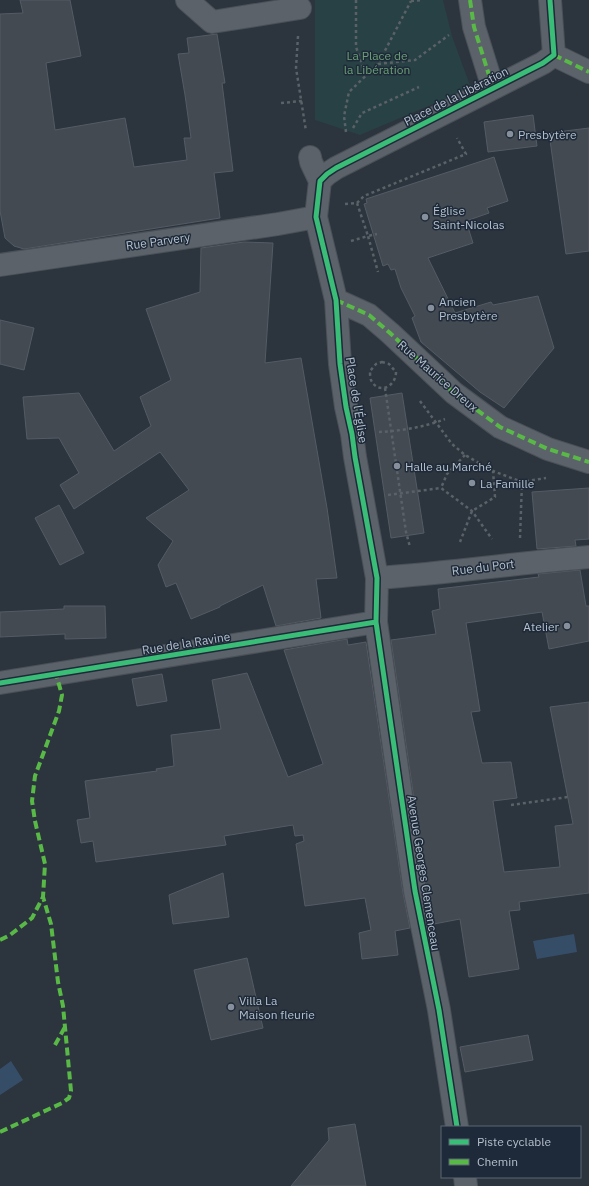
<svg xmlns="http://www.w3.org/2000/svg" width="589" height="1186" viewBox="0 0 589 1186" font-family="'IBM Plex Sans',sans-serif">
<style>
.green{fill:#284144}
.water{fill:#364d68}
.building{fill:#434a52;stroke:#545b64}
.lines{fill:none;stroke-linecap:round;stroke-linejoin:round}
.minor-casing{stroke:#4a5057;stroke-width:24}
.path{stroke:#5a6167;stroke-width:2.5;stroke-dasharray:3 3;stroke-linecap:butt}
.minor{stroke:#5c626a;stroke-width:22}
.quiet{stroke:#58b947;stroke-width:4;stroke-dasharray:8 4;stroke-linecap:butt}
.cycleway-casing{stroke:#1e2a39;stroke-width:8}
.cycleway{stroke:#3abd76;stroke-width:5}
.poi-dot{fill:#868f9b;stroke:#1e2a39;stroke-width:1.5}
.labels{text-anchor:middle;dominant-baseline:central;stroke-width:3;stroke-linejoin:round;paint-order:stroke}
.park-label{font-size:12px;fill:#6ca075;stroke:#1e2a39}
.street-label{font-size:12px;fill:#b6c0cd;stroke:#1e2a39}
.poi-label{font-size:12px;fill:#b6c0cd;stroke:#1e2a39;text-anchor:start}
</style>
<rect width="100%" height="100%" fill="#2c343d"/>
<path class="green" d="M315,0H443L452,36L471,88L360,135L315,120Z"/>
<path class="water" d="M574,934L577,952L537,959L533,941Z
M11,1061L23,1080L0,1095V1069Z"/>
<path class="building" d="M20,0H70L81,56L46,63L55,130L125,118L134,167L187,160L184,138H191L185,95L178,54L189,53L187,38L217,34L225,83H222L233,171L214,173L220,218L24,249L14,246L5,238L0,211V14L23,13Z
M533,115L537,146L488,152L484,122Z
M589,128V251L566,254L549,133Z
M494,157L508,201L487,208L489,213L466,221L473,243L428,258L455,313L491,302L493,305L538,296L554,348L504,408L480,392L421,342L412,318L415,316L401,288L395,269L391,270L388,264L383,266L364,204L367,203L366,199Z
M244,242L273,243L265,363L301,358L327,508L337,578L316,579L321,618L276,626L263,585L220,606V607L191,619L176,583L166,587L158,565L173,541L146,518L189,490L160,452L74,509L60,485L79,473L59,438L27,439L23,397L79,393L114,451L151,426L140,397L171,380L146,309L200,292L201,248Z
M0,320L34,328L24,370L0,364Z
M402,393L424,533L391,538L370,398Z
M589,488V539L575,540L576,546L537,549L532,492Z
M59,505L84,553L60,565L35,518Z
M580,570L586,606H589V641L549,649L542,612L466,623L480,711L471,712L482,763L511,762L517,798L493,801L504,872L560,867L555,826L573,824L550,707L589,702V893L519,902L520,910L509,911L519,969L469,977L460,919L434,924L427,889L391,640L436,634L432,611L440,609L438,589L539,577L538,574Z
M64,606H105L106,638L65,639V634L0,637V612L64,609Z
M347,639L348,645L366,642L403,893L410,928L395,931L398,955L362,959L359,933L371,930L365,898L305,906L296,844L304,841L303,835L295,836L293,825L224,836L226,845L96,862L93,841L81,843L77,820L90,818L85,781L157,771L156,769L174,766L171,735L221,729L212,680L247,673L288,777L323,764L284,650Z
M162,674L167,701L137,706L132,679Z
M223,873L229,917L173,924L169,895Z
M247,958L263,1028L211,1040L194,970Z
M528,1035L533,1060L465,1072L460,1047Z
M355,1124L366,1186H291L329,1140L328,1128Z"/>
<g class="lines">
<g class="minor-casing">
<path id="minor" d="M187,0L212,22L300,8
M470,0L474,27L493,88
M554,55L589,72
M310,157L311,162L320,181
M320,181L316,217L336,300L340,364L346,407L352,434L355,457L377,578L376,622L395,754L415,891L439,1010L457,1127
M320,181L327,174L336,168L543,63L554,55L550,0
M0,265L278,224L316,217
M336,300L369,315L390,333L454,393L500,427L548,449L589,462
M377,578C448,573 518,563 589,557
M0,683L376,622
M465,1177L466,1186"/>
</g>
<path class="path" d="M356,0V47L366,76
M411,1L423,0
M298,36L296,68L306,131
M378,64L415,60L449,35
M281,103L302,101
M353,128L362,113L419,87
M346,132L344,116L349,92L378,64L411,1
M357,203L368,236L377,234
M345,204L357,203L364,196L466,154L457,138
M351,241L368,236L378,272
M382,362L389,364L396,372C396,387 378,395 371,380C370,378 370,373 370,371L376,364Z
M385,388L406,532L410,547
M420,401L452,444L465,455L493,471L522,482L546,478
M379,432C400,431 425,427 445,419
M465,455L447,474L441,488L472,511L492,539
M388,495L441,488
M520,538L522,482
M460,542L472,511L495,497L493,471
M511,805L568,797"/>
<use href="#minor" class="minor"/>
<path class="quiet" d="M470,0L474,27L493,88
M554,55L589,72
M336,300L369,315L390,333L454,393L500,427L548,449L589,462
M0,940L10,935L32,918L43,897L45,864L35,821L32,801L35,776L59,711L62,695L56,674
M55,1045L65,1027
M0,1132L62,1103L69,1098L71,1091L63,1006L58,982L51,924L43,897"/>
<g class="cycleway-casing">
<path id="cycleway" d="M0,683L376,622
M457,1127L439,1010L415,891L376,622L377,578L355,457L352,434L346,407L340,364L336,300L316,217L320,181L327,174L336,168L543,63L554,55L550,0"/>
</g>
<use href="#cycleway" class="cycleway"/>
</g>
<g class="poi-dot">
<circle cx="510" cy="134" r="4"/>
<circle cx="425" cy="217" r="4"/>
<circle cx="431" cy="308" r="4"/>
<circle cx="397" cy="466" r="4"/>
<circle cx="472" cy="483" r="4"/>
<circle cx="567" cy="626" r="4"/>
<circle cx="231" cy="1007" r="4"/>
</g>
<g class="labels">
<g class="park-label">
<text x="377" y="55">La Place de<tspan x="377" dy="14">la Libération</tspan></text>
</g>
<g class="street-label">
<text transform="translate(456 96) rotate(-27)">Place de la Libération</text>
<text transform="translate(158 241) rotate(-8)">Rue Parvery</text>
<text transform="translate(438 376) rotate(41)">Rue Maurice Dreux</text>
<text transform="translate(357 400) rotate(81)">Place de l'Église</text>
<text transform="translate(483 567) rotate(-7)">Rue du Port</text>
<text transform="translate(186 643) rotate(-9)">Rue de la Ravine</text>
<text transform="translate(424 873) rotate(81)">Avenue Georges Clemenceau</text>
</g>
<g class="poi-label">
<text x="518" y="134">Presbytère</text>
<text x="433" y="210">Église<tspan x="433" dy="14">Saint-Nicolas</tspan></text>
<text x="439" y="301">Ancien<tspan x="439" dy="14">Presbytère</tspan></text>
<text x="405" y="466">Halle au Marché</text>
<text x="480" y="483">La Famille</text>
<text x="559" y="626" text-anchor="end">Atelier</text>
<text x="239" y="1000">Villa La<tspan x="239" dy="14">Maison fleurie</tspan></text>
</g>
</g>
<rect x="441" y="1126" width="140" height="52" fill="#1e2a39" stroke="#5b6674"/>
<rect x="449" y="1139" width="20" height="6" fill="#3abd76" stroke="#5b6674"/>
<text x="477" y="1146" font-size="12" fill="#b6c0cd">Piste cyclable</text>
<rect x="449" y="1159" width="20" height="6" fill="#58b947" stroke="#5b6674"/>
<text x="477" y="1166" font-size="12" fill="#b6c0cd">Chemin</text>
</svg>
